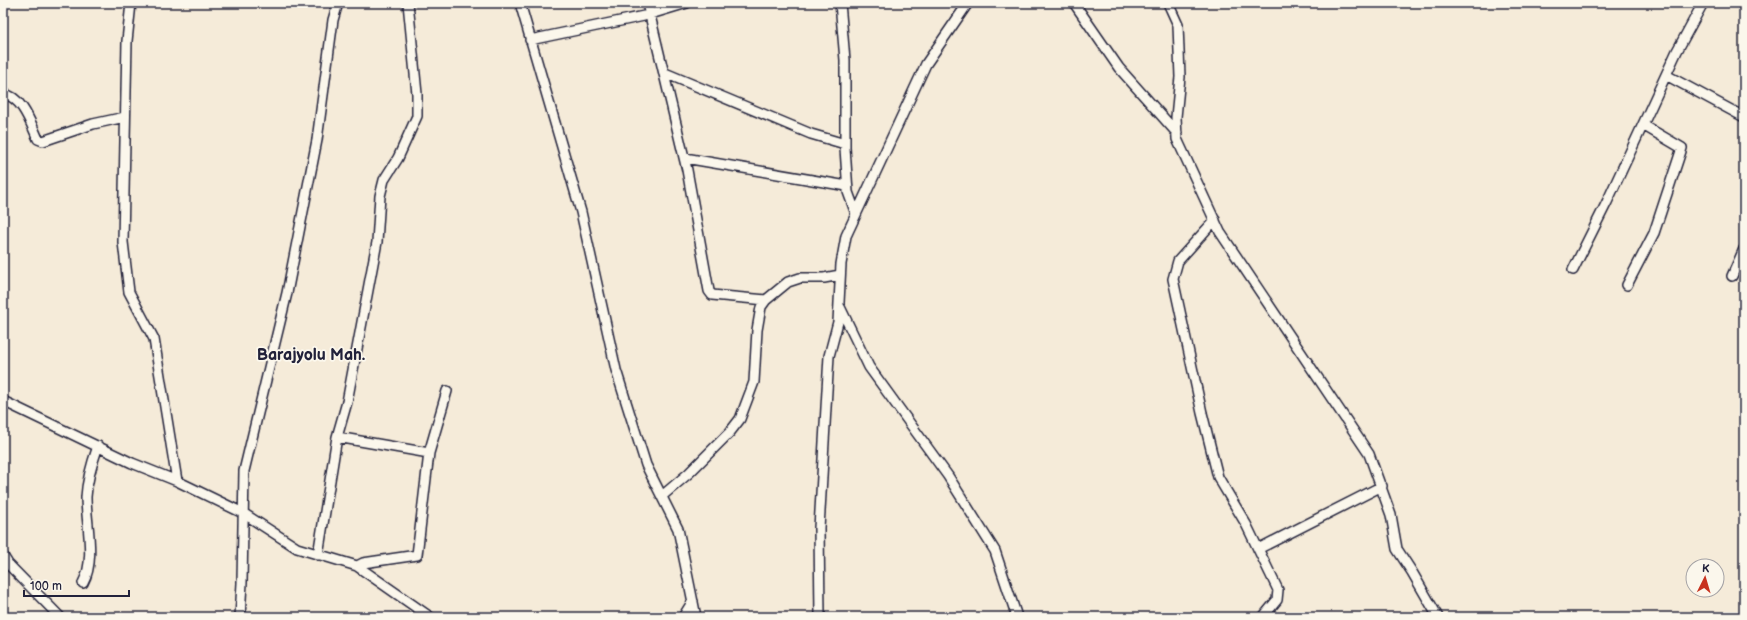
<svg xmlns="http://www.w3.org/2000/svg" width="1747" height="620" viewBox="0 0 1747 620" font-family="'Balsamiq Sans',sans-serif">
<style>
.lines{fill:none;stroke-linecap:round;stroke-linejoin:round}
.minor-casing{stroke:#22223b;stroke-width:12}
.minor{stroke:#fbf7ec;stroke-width:9}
.labels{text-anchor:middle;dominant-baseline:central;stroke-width:3.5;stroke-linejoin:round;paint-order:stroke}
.district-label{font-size:16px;font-weight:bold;fill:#22223b;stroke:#fbf7ec}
</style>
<rect width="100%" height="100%" fill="#f5ebd9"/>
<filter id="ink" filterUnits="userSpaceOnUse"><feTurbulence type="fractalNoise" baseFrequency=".025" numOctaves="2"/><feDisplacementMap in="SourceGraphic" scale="8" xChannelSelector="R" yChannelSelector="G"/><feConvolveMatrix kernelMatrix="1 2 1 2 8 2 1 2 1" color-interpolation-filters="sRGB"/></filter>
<g filter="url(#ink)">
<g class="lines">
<g class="minor-casing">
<path id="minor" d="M131,3L127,41L123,242L129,292L154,339L177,481
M520,3L581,212L616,370L646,465L678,529L696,617
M647,3L687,170L709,291L712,295L766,300
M840,3L845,60V148L848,192L856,214
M1074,3L1119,68L1177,133
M1168,3L1178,25L1180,77L1176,117L1177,139L1220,232L1369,454L1391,515L1397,549L1412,572L1438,617
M530,40L644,16L687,3
M665,73L811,134L845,144
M1666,75L1744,117
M3,94C22,96 31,124 38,139L43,141L93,124L125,117
M685,158L847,186
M1215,220L1178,261L1173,279L1202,413L1218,477L1246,524L1278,590L1277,600L1263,617
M1573,270L1607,202L1677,51L1703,3
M1732,276L1744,249
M1627,285L1654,233L1682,148L1643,125
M840,307L869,367L948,476L995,551L1017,617
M3,401L132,463L177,481L243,513L297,548L357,566L430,617
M337,437L429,453
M662,496L689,473L730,432L740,419L754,382L757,330L761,307L766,300L788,282L800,278H824L840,275
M1258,549L1382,486
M318,555L337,437L347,402L377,242L380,196L384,180L398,158L417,116V94L408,3
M3,556L8,564L60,617
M357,566L363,563L417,555L429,453L447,391
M83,583C96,560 86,523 86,497C87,479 92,463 98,446
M240,617L242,583L244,471L287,293L317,140L333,20L338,3
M683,617L693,601
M820,617L819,528L829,356L838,322L841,264L846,236L926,64L968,3"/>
</g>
<use href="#minor" class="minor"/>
</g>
</g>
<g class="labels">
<g class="district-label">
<text x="311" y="355">Barajyolu Mah.</text>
</g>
</g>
<rect width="1747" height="620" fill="none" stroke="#fbf7ec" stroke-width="16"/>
<rect x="8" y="8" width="1731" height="604" fill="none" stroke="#22223b" stroke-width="1.5" filter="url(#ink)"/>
<g transform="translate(1705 578) rotate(5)"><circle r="19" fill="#fbf7ec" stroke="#a4a2a5"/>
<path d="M0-3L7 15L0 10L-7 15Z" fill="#c8321e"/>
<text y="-6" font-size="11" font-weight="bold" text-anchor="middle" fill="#22223b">K</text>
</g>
<path d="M24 590v6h105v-6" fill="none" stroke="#22223b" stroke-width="2"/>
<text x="30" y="590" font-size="12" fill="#22223b" stroke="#fbf7ec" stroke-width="3" paint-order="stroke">100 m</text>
</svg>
